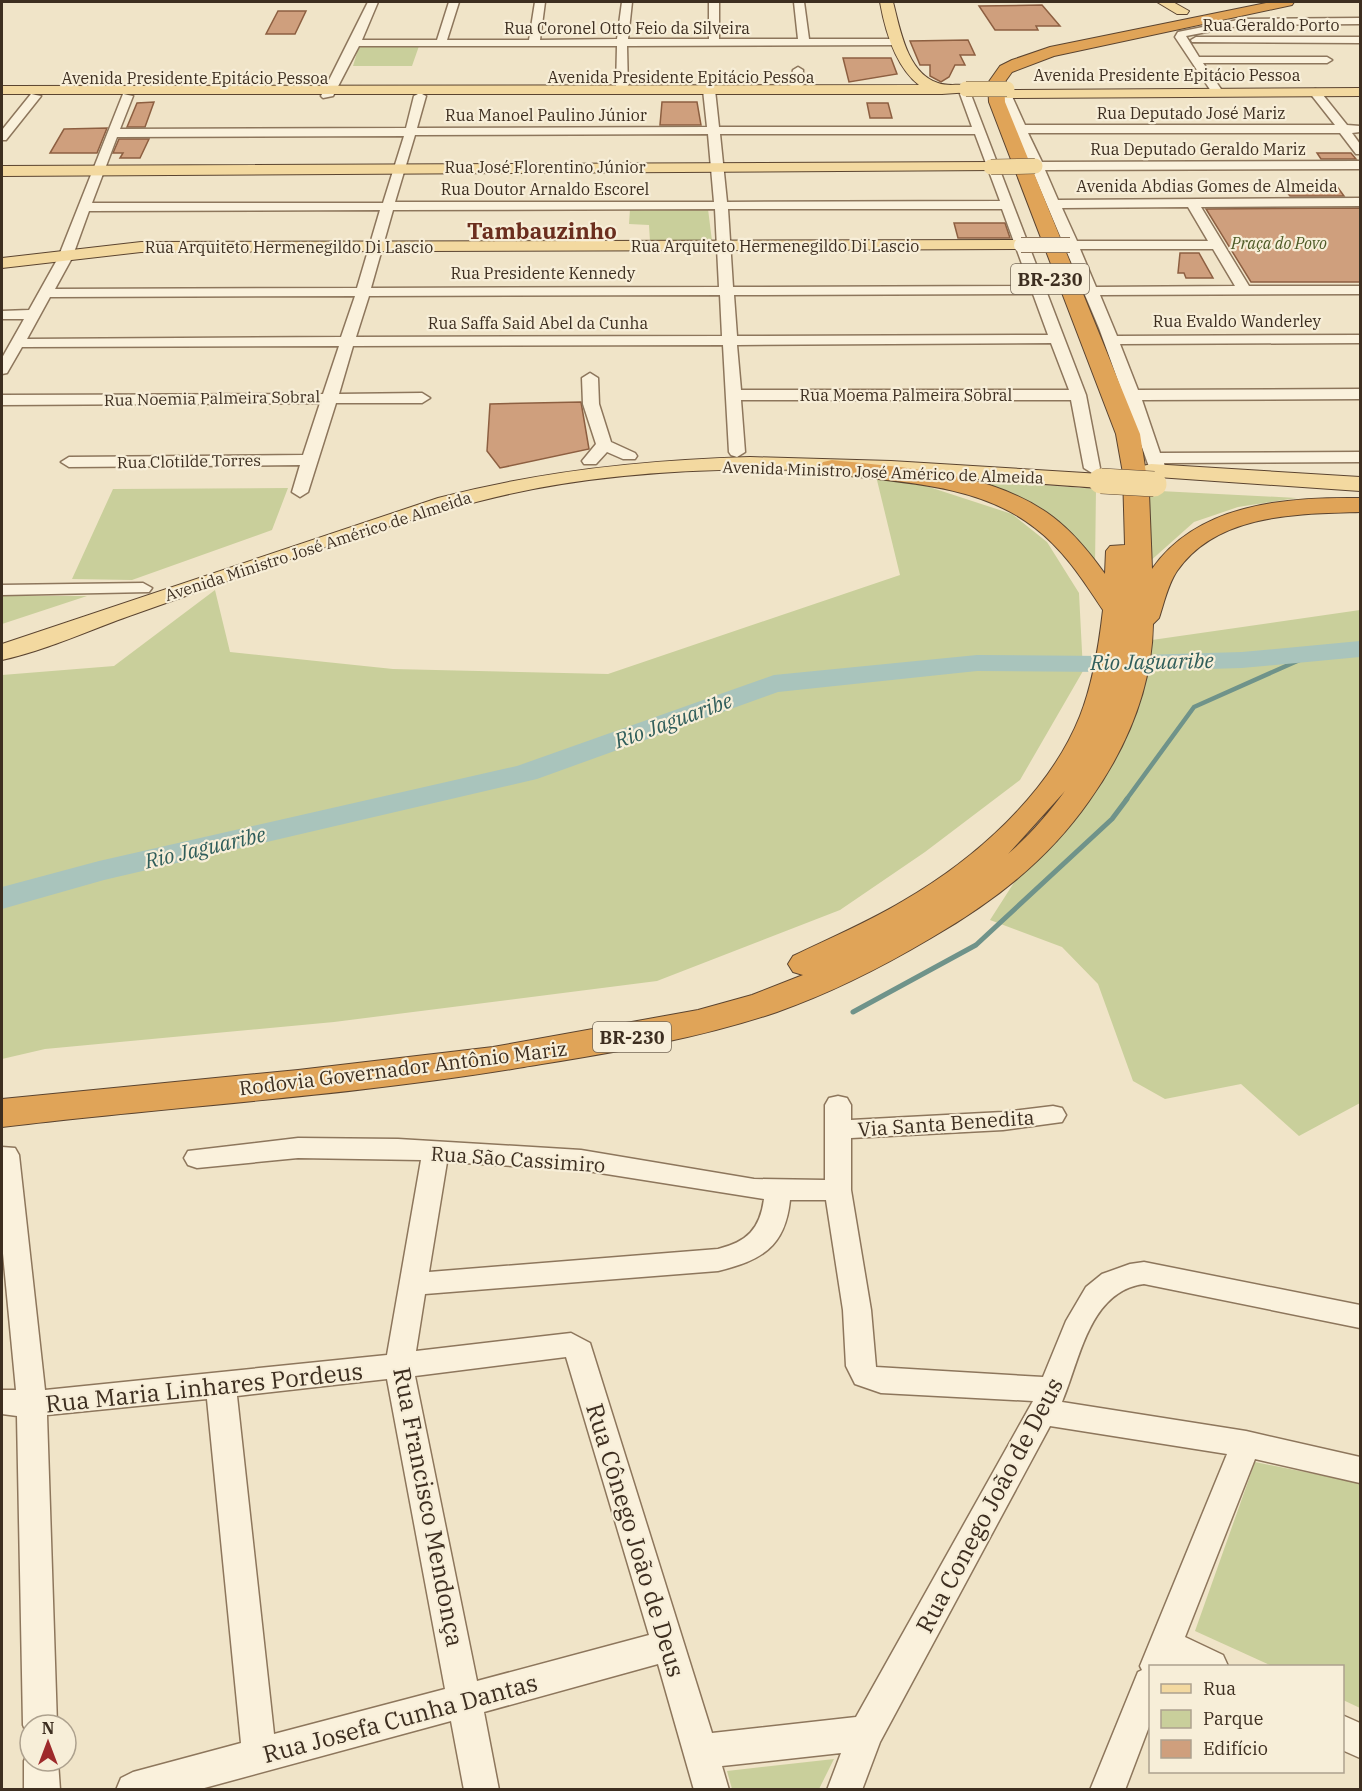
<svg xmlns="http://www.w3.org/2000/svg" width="1362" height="1791" viewBox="0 0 1362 1791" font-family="'IBM Plex Serif',serif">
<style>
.green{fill:#c9cf9b}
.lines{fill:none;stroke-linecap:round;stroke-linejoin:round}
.stream-far1{stroke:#6f938a;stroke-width:4.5}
.stream{stroke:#6f938a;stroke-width:5}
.river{fill:#a9c4bc;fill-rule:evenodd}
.building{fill:#cf9f7d;stroke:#8d5f41;stroke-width:1.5}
.minor-casing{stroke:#8d765c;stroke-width:3}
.major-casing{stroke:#5b4430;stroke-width:2}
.highway-casing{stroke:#5b4430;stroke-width:2}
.minor{fill:#faf1dc;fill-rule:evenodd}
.major{fill:#f3d9a0;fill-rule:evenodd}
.highway{fill:#e0a458;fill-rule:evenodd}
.minor-bridge-casing{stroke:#8d765c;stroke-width:16;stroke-linecap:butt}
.major-bridge-far1-casing{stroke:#5b4430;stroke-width:16;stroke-linecap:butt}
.major-bridge-casing{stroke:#5b4430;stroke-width:26;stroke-linecap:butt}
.minor-bridge{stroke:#faf1dc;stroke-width:14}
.major-bridge-far1{stroke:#f3d9a0;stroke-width:15}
.major-bridge{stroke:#f3d9a0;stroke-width:25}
.labels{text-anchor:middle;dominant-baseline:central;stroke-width:4.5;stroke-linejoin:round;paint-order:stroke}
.far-street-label{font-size:16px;fill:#3d2e20;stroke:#f7eed8}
.far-park-label{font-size:16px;font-style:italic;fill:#4d5a26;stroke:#f7eed8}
.shield{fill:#f7eed8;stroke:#756857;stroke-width:1.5}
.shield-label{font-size:18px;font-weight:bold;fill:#3d2e20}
.street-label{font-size:20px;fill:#3d2e20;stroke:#f7eed8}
.water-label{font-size:21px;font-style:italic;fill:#2f5d5a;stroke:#f7eed8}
.far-district-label{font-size:22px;font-weight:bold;fill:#6b2e1e;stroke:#f7eed8}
.near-street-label{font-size:24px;fill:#3d2e20;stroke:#f7eed8}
</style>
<rect width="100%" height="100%" fill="#f0e4c8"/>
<path class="green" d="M359,46H419L412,66H353Z
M630,209H708L712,241L650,242L649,225L629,224Z
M876,476L923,485L1012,514L1047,542L1079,593L1083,671L1020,780L925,852L840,910L657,981L334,1022L45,1049L2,1059V675L114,666L215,590L230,652L393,669L608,674L900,575Z
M922,476L1096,489L1095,566L1035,510Z
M288,488L272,530L132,580L72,579L113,489Z
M1140,490L1297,498L1238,507L1194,522L1148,563Z
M2,596H87L2,624Z
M1360,610V1103L1299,1136L1241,1084L1165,1099L1133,1081L1098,984L1062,947L990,920L1015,881L1062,825L1138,642Z
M1255,1462L1360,1483V1708L1343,1700L1342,1666H1272L1195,1631Z
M834,1759L819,1789H732L727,1771Z"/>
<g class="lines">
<path class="stream-far1" d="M1126,800L1194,707L1313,654"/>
<path class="stream" d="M853,1012L976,945L1112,819L1127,799"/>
<path class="river" d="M1360,641V657L1242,668L1106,672L977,671L778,692L537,779L104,880L2,909V887L99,861L517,766L774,675L977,655L1106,656L1242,652Z"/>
</g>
<path class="building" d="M1042,5L1060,26H1036L1038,30H995L979,6Z
M278,11H306L295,34H266Z
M968,40L975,55H960L965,65H955L949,77L941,82L930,76V65H920L910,41Z
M843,58H891L897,74L849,82Z
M154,102L145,127H127L137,103Z
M662,102H697L701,125H660Z
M867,103H888L892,118H870Z
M107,128L97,153H50L64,129Z
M119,139H149L140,158H120L123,153H113Z
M1317,153H1351L1356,159H1321Z
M1336,185L1344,196H1290L1282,186Z
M1360,208V282H1251L1206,209Z
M954,223H1005L1010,238H958Z
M1180,253H1199L1213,278H1186L1184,273H1178Z
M581,402L589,449L500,468L487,451L490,404Z"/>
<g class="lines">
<g class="minor-casing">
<path id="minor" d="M368,2H378L362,40H437L449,2H459L447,40H529L535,2H545L540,40L617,39L622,2H632L628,39H709V2H719V39H798L794,2H804L809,39H898L903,42L898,45L627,46L628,90L622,93L616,90L617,46H359L333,96L323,98L321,96Z
M1360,18V24L1243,25L1186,36L1199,57H1327L1332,60L1327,63H1203L1221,89L1215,92L1211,91L1175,37L1178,32L1243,19Z
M1196,37H1360V43L1192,42L1191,40Z
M798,67L803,70L802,90L796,93L790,90L793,70Z
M709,87L715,90L719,127H972L960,94L970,92L1086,395L1100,468L1098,471L1092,473L1084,468L1071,400H741L745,452L737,457L731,455L729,452L723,345L353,346L339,394L422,393L430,398L422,403H336L308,492L300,497L292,492L300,465L69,467L61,462L69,457L303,455L320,403L2,405V395L323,394L339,346L22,347L7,373L2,374V358L24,319H2V311L29,310L58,258L123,94L133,96L120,129L406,128L414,96L420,93L426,96L417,128L707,127L703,90ZM708,134L714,202H395L415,135ZM720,134H975L1000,201L727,202ZM404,136L383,203H92L117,137ZM715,209L719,287L371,288L393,210ZM728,209H1002L1030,286L733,287ZM380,210L357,288L55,289L72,258L89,211ZM1033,294L1048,335L737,336L734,295ZM720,295L722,336L356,337L369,296ZM355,296L341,337L27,339L50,297ZM1051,343L1069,390H741L737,345Z
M1315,89L1319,90L1347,125L1360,126V132L1352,133L1360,144V154H1356L1340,133H1028L1042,162L1360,161V169L1045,170L1058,200L1360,198V206L1201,207L1249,286H1360V294L1100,295L1117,336L1360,335V343L1120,344L1138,390L1360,389V399L1142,400L1160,453L1360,452V462L1164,463L1166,471L1164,475H1152L1099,328L1000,94L1010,92L1025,125H1335L1309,92ZM1188,207L1208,241H1077L1062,208ZM1080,249H1213L1235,286L1096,287Z
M31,94L41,96L6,140H2V130Z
M590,373L598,378L599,404L611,442L635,453L637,456L635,459H623L607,452L596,464H584L582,461L596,444L583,404L582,378Z
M143,583L152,588L149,592L2,595V585Z
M838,1096L847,1098L851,1105V1120L1003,1112L1053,1106L1062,1108L1066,1115L1062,1122L1003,1130L851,1138V1190L871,1310L876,1367L1043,1377L1066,1321L1086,1287L1102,1274L1130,1264L1144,1262L1360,1305V1328L1144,1284C1089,1291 1080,1360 1062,1402L1246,1431L1360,1457V1483L1255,1459L1185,1637L1223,1655L1228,1666H1150V1724L1125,1790H1090L1138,1672L1142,1670L1140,1666L1227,1454L1050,1426L880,1742L862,1790H827L841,1753L722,1766L729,1790H694L658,1664L484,1712L499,1790H464L451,1721L197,1790H116L121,1778L133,1772L241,1743L207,1399L47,1415L57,1725H30V1738L28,1737L23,1725L17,1416L2,1414V1390H16L2,1243V1147L15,1148L19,1155L45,1390L387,1355L421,1160L298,1158L197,1168L188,1165L184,1158L188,1151L298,1138L398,1139L581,1150L754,1179L825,1180V1105L829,1098ZM447,1162L581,1170L764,1199C760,1229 747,1242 718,1249L429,1272ZM790,1200H826L843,1310L846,1366L855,1384L881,1393L1033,1401L856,1717L712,1733L590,1343L571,1333L416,1351L425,1294L718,1271C761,1260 785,1248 790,1200ZM566,1357L649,1635L477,1681L415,1376ZM387,1379L445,1689L274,1734L237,1396Z
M1342,1715L1360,1723V1758L1342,1750Z
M30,1748V1761H58L60,1790H24V1761Z"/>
</g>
<g class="major-casing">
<path id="major" d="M880,2H893C900,29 907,73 938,83C948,87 960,83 971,86L973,89L971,92L942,94H2V86L919,85C895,66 885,30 880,2Z
M1157,2H1173L1189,11L1187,14H1177Z
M1360,88V96L1004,98L997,94L1004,90Z
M991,162L997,164L999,167L997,170L2,176V166Z
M1021,240L1030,245L1027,249L141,252L2,268V258L141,242Z
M750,457L891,461L1101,474L1109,476L1112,481L1109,486L1101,488C896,474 682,449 480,501C363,530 249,574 135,614C92,629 47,650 2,660V644L438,498C541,471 644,460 750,457Z
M1151,464L1360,477V491L1143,476L1140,471L1143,466Z"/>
</g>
<g class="highway-casing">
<path id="highway" d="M1271,2H1294L1292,5L1054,56L1012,72L1004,83L1005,102L1140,434L1149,493L1152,569C1198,503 1287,497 1360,498V512C1298,514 1217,513 1177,571C1168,584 1164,603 1159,618L1153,624C1152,689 1126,749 1089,801C1047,861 993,902 931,938C882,967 831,993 777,1012C695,1040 609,1053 524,1067C351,1096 175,1106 2,1127V1099L298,1070L493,1047L698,1010L752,995L803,975L793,972L788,964L793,956C830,938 868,922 903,901C974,860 1049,794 1080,716C1093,683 1099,645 1103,610C1083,580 1064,550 1035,528C980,484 899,482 832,474L823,472L820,467L823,462L832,460C904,468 992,471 1053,517C1074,533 1090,553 1105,574L1106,551L1110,546L1125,545L1123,473L1116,434L989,102L988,83L1000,66L1012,60L1050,47ZM1065,791C1048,814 1030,835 1008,854Z"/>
</g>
<use href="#minor" class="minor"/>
<use href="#major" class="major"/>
<use href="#highway" class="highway"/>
<g class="minor-bridge-casing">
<path id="minor-bridge" d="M1021,245H1070"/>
</g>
<g class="major-bridge-far1-casing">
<path id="major-bridge-far1" d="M966,89H1007
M991,167L1035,166"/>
</g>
<g class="major-bridge-casing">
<path id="major-bridge" d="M1101,481L1154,484"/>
</g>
<use href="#minor-bridge" class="minor-bridge"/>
<use href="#major-bridge-far1" class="major-bridge-far1"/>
<use href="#major-bridge" class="major-bridge"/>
</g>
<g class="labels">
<g class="far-street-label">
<text x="1271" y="25">Rua Geraldo Porto</text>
<text x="627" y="28">Rua Coronel Otto Feio da Silveira</text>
<text x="1167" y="75">Avenida Presidente Epitácio Pessoa</text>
<text x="681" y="77">Avenida Presidente Epitácio Pessoa</text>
<text x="195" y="78">Avenida Presidente Epitácio Pessoa</text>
<text x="1191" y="113">Rua Deputado José Mariz</text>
<text x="546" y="115">Rua Manoel Paulino Júnior</text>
<text x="1198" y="149">Rua Deputado Geraldo Mariz</text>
<text x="545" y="167">Rua José Florentino Júnior</text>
<text x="1207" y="186">Avenida Abdias Gomes de Almeida</text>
<text x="545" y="189">Rua Doutor Arnaldo Escorel</text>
<text x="775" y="246">Rua Arquiteto Hermenegildo Di Lascio</text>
<text x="289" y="247">Rua Arquiteto Hermenegildo Di Lascio</text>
<text x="543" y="273">Rua Presidente Kennedy</text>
<text x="1237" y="321">Rua Evaldo Wanderley</text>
<text x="538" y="323">Rua Saffa Said Abel da Cunha</text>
<text x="906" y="395">Rua Moema Palmeira Sobral</text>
<text transform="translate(212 398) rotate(-1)">Rua Noemia Palmeira Sobral</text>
<text transform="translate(189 461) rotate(-1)">Rua Clotilde Torres</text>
<text transform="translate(883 472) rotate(2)">Avenida Ministro José Américo de Almeida</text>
<text transform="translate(318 546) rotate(-18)">Avenida Ministro José Américo de Almeida</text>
</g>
<g class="far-park-label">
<text x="1279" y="243">Praça do Povo</text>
</g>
<g class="shield">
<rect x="1011" y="264" width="78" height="30" rx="4.5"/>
<rect x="593" y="1022" width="78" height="30" rx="4.5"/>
</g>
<g class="shield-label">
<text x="1050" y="279">BR-230</text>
<text x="632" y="1037">BR-230</text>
</g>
<g class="street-label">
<text transform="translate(403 1068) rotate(-7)">Rodovia Governador Antônio Mariz</text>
<text transform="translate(946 1123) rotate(-4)">Via Santa Benedita</text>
<text transform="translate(518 1159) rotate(4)">Rua São Cassimiro</text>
</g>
<g class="water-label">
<text transform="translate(1152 661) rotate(-1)">Rio Jaguaribe</text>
<text transform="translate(673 720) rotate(-20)">Rio Jaguaribe</text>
<text transform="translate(205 847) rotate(-13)">Rio Jaguaribe</text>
</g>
<g class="far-district-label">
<text x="542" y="230">Tambauzinho</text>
</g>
<g class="near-street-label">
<text transform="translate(204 1387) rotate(-6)">Rua Maria Linhares Pordeus</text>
<text transform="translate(989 1505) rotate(-62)">Rua Conego João de Deus</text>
<text transform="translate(429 1507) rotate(79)">Rua Francisco Mendonça</text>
<text transform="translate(636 1540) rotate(73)">Rua Cônego João de Deus</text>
<text transform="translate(400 1718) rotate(-15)">Rua Josefa Cunha Dantas</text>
</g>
</g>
<rect width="1362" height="1791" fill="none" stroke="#3d2e20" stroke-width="6"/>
<rect x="1149" y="1665" width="195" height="108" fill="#f7eed8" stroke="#ada18e" stroke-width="1.5"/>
<rect x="1161" y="1684" width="30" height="9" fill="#f3d9a0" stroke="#ada18e" stroke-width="1.5"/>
<text x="1203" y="1695" font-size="18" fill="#3d2e20">Rua</text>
<rect x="1161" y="1710" width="30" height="18" fill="#c9cf9b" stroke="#ada18e" stroke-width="1.5"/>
<text x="1203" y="1725" font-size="18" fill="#3d2e20">Parque</text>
<rect x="1161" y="1740" width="30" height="18" fill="#cf9f7d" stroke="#ada18e" stroke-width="1.5"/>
<text x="1203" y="1755" font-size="18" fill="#3d2e20">Edifício</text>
<g transform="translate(48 1743)"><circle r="28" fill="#f7eed8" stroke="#ada18e" stroke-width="1.5"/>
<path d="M0-4.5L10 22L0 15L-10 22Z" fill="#9e2a2b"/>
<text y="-9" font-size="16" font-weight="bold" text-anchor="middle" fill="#3d2e20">N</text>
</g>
</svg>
